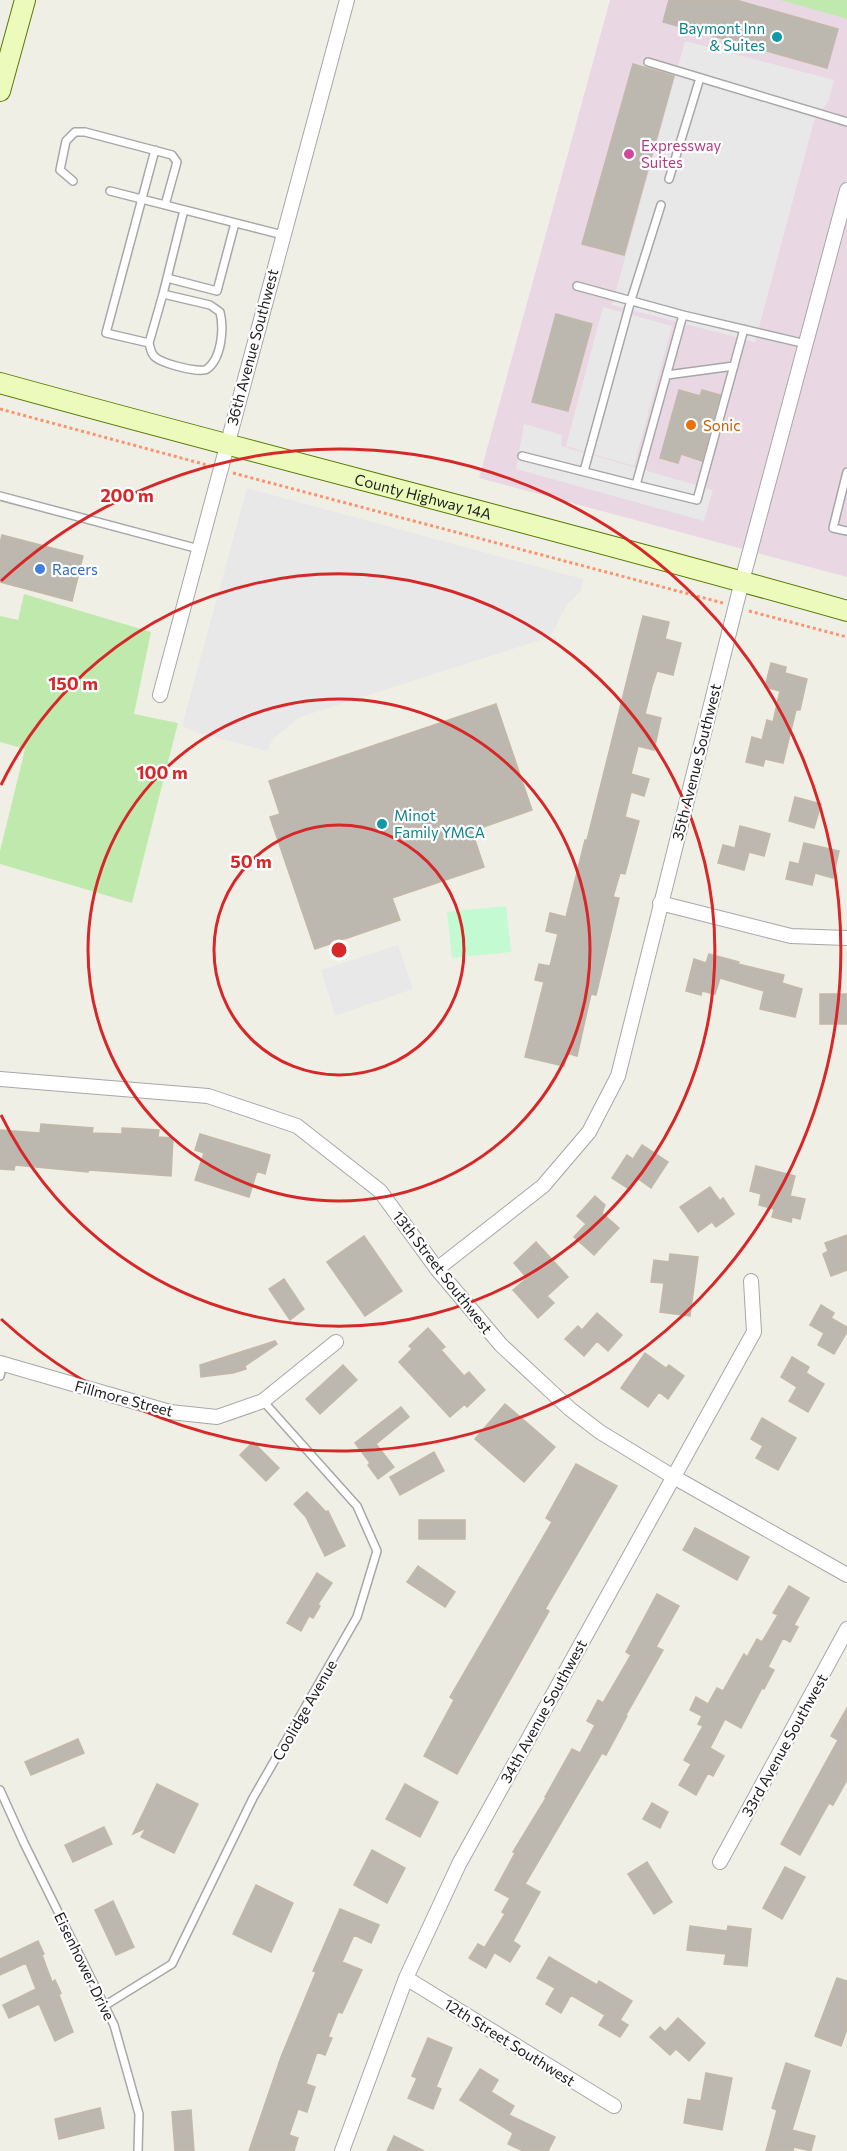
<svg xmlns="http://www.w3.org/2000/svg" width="847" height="2151" viewBox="0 0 847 2151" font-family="Commissioner,sans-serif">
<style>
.industrial{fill:#e9d8e3}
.grass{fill:#c0eaad}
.park{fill:#c4fad1}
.parking{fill:#e8e8e8}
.building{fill:#bdb8af;stroke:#c2b8a8;stroke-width:1.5}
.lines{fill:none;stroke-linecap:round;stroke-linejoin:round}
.lane-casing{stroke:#a7a7a7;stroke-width:10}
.street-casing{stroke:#a7a7a7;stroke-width:16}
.secondary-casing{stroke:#597905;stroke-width:22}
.path{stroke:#fa946e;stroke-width:3;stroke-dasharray:3 3;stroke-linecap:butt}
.lane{stroke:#fff;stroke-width:7}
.street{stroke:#fff;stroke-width:14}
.secondary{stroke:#ecfabb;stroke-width:20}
.ring{fill:none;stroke:#d62828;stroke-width:3}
.culture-dot{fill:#0f9aa8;stroke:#fff;stroke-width:2}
.hotel-dot{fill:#d1479c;stroke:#fff;stroke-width:2}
.food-dot{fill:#e8710a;stroke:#fff;stroke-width:2}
.shop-dot{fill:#3f7fe0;stroke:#fff;stroke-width:2}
.labels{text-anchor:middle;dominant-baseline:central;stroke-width:4.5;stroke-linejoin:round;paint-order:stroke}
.culture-label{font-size:15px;fill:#0d838f;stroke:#fff;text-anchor:end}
.hotel-label{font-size:15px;fill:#b23c85;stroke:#fff;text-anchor:start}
.street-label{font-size:15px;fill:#202020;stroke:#fff}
.food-label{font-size:15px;fill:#c56008;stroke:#fff;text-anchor:start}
.shop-label{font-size:15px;fill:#366cbe;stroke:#fff;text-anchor:start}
.centre{fill:#d62828;stroke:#fff;stroke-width:3}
.ring-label{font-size:18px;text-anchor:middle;font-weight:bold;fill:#d62828;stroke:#fff;stroke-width:4.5;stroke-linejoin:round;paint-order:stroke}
</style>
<rect width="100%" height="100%" fill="#f0efe6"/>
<path class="industrial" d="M610,0H847V577L479,478Z"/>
<path class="grass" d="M780,0H847V19Z
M24,594L151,632L134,714L178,723L132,903L0,864V851L25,749L0,742V616L18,620Z"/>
<path class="park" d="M506,906L511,952L452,958L447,912Z"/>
<path class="parking" d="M685,41L834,80L829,100L814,121L755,342L612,305Z
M603,307L672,326L634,466L566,446Z
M524,424L562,435L561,446L713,490L704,521L516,469Z
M247,488L583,579L581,591L566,606L550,637L300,717L273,739L267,751L202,734L182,726Z
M398,945L413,989L335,1016L321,970Z"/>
<path class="building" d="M669,0H736L838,29L827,68L663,22Z
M633,64L674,76L624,255L582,244Z
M556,314L592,324L568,411L532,402Z
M679,390L700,396L702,390L720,395L702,461L681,454L678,463L660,458Z
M2,535L83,556L72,601L0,582V543Z
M643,616L669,622L665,639L681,643L673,675L657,671L652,686L645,714L661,718L654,750L638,746L631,774L649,779L644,796L631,792L625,817L639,821L625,874L620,873L613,897L619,898L596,995L591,994L577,1056L567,1053L564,1066L525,1057L544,982L535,980L539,964L550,966L558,934L546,931L550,913L566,917L585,840H587Z
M771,663L786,667L785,673L807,679L800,710H796L783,763L765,759L763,766L746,762L752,737L762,740L767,720L773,722L780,691L765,687Z
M496,704L532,810L472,831L484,867L392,898L400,920L315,949L270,817L280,814L269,781Z
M795,797L821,804L814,828L789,821Z
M740,826L770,834L764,856L749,852L744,870L718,863L723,845L735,848Z
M804,843L839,851L833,878L815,873L812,885L786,879L790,862L799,864Z
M709,954L739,962L738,964L784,975L782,983L802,989L795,1017L760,1009L764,991L720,978L715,994L702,991L701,995L686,991L694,959L706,963Z
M820,994H847V1024H820Z
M41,1124L93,1128L92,1133L122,1134V1128L159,1130L158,1137L173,1138L171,1176L89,1170L88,1172L15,1165L14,1170L0,1169V1130L40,1133Z
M200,1134L270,1155L265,1174L257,1171L249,1197L195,1180L204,1153L195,1150Z
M642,1145L668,1162L651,1188L637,1178L629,1189L612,1178L627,1155L633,1159Z
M756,1166L795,1176L790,1196L805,1199L800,1219L792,1217L791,1222L772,1217L774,1209L759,1205L761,1194L750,1191Z
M710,1187L720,1201L723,1198L734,1214L716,1227L712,1222L698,1232L680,1207Z
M595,1196L605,1205L602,1213L619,1228L594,1255L574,1237L586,1224L577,1216Z
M847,1235V1270L831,1276L823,1254L828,1251L825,1243Z
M364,1236L402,1291L365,1316L327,1262Z
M536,1242L568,1277L547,1296L554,1303L538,1318L513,1290L527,1278L514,1263Z
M670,1254L698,1257L690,1316L660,1312L664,1283L651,1282L654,1260L669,1262Z
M284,1279L304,1309L290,1320L269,1289Z
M821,1305L834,1313L831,1318L847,1327V1332L834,1354L818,1345L824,1333L810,1325Z
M597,1313L622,1335L608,1351L597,1341L584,1356L565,1339L578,1326L582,1330Z
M428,1328L445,1347L441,1350L464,1376L469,1372L485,1390L467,1407L465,1404L450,1417L399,1362L412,1349L409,1346Z
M275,1341L277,1344L245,1366L246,1369L233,1373L201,1377L200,1365Z
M645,1353L666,1368L669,1365L684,1376L668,1399L659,1392L648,1407L621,1388Z
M792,1357L809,1367L806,1373L824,1384L808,1412L789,1401L797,1387L781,1377Z
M343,1365L357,1380L320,1414L306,1399Z
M505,1404L555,1447L524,1482L475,1439Z
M401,1407L409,1417L376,1444L394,1467L378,1479L368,1465L370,1463L355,1443Z
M762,1418L796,1438L778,1470L756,1458L763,1446L751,1439Z
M253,1442L279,1468L266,1481L240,1455Z
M434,1452L444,1471L400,1495L390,1477Z
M576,1464L617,1486L545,1609L549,1611L457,1774L424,1756L454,1700L450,1697L552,1522L546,1518Z
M307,1492L326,1512L328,1511L345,1546L325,1556L306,1517L294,1504Z
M419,1520H465V1539H419Z
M695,1528L749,1557L737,1580L683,1550Z
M418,1566L455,1592L445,1607L407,1582Z
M317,1573L332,1583L318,1604L320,1606L313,1618L309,1616L301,1631L287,1623Z
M789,1586L809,1598L794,1625L798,1627L790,1642L783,1638L768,1667L774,1670L764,1689L762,1688L741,1728L725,1719L710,1748L724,1756L713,1776L708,1773L696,1795L679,1785L691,1764L684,1760L703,1726L698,1724L702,1716L690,1710L696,1697L708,1704L717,1688L723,1691L744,1654L747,1657L757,1639L762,1642L778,1615L773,1613Z
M657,1594L679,1606L656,1647L663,1650L626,1715L627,1716L606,1755L602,1753L525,1884L540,1892L513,1941L520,1946L510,1962L485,1947L505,1914L502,1912L510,1898L495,1890L515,1853L513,1852L546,1798L545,1797L572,1749L580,1753L595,1725L587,1721L598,1700L603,1703L631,1655L626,1652Z
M847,1708V1780L833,1805L829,1803L800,1855L781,1844L838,1740L831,1736Z
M78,1739L84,1753L31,1775L25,1762Z
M157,1784L198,1804L174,1853L141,1837L146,1828L133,1834Z
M405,1784L438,1802L420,1837L386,1819Z
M652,1803L668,1812L660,1828L643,1819Z
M104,1827L112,1844L73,1862L65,1845Z
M372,1850L405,1868L387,1903L354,1885Z
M647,1862L672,1902L654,1914L628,1874Z
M785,1867L805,1877L782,1919L763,1908Z
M256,1885L293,1903L271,1952L233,1934Z
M113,1901L134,1947L116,1955L95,1910Z
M340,1909L379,1925L371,1943L354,1935L342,1962L362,1970L342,2013L338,2012L328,2037L332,2038L325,2055L317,2052L306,2084L315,2087L307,2112L298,2109L289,2135L298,2138L294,2151H249L281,2057L316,1972L313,1971Z
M690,1926L727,1931L728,1926L751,1929L747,1966L724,1964L726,1954L687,1950Z
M38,1941L44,1954L42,1955L52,1982L55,1980L61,1993L59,1995L73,2032L55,2041L39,2004L9,2018L3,2005L36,1989L26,1963L0,1975V1959Z
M478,1944L494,1953L486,1968L469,1958Z
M549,1957L597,1985L599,1981L632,2001L620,2020L628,2025L620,2037L599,2025L605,2015L571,1995L561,2013L546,2004L555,1988L537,1978Z
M837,1978L847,1981V2029L841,2046L815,2036Z
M678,2018L705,2043L689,2061L676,2049L670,2055L650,2037L660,2027L665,2032Z
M428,2038L452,2048L436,2087L441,2089L433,2109L408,2098L417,2078L412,2076Z
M786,2063L810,2071L792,2130L815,2136L811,2151L794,2147L793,2151H766L777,2110L772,2108Z
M480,2069L498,2080L491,2092L514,2106L509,2115L555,2137L548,2151H523L508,2144L513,2133L460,2100Z
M706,2073L732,2078L722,2130L684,2123L688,2099L701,2101Z
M100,2108L104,2128L59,2139L55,2119Z
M191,2110L194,2151H175L172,2112Z
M394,2136L424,2151H387Z"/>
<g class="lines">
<g class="lane-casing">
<path id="lane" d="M648,62L847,122
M155,150L106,333L149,343L163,294L184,210
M669,179L700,78
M73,181L60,170L66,141L75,132H85L172,155L177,162L165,205
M110,191L283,235
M167,278L217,291L235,223
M577,286L683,315
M744,329L697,500L636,485L683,315L806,344
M149,343C150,347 151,353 154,356C160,363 200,374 207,369C222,358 224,328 220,312L210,305L163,294
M667,375L734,366
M522,456L636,485
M584,471L631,300L661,205
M847,472L833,528L847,531
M0,496L199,549
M0,1376L3,1364
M0,1790L24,1843L114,2025L139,2114L138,2151
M104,2006L172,1964L253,1798L357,1617L377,1551L357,1506L263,1401"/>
</g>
<g class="street-casing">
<path id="street" d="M160,695L347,0
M660,903L791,936L847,938
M0,1079L208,1096L297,1126L380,1191L437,1269L501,1345L570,1409L600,1432L672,1476L847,1575
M437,1269L543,1186L589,1132L618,1076L742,581L847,190
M0,1363L170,1412L217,1417L263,1401L336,1342
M720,1862L847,1629
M406,1978L614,2106
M342,2151L406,1978L459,1864L754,1332L751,1281"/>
</g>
<g class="secondary-casing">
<g id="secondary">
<path d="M0,91L25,0"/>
<path id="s1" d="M0,383C282,461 566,531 847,611"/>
</g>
</g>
<path class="path" d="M0,409L207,465
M233,473L723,603
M749,611L847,637"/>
<use href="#lane" class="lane"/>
<use href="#street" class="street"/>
<use href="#secondary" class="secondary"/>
</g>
<g class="ring">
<circle cx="339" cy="950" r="125"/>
<circle cx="339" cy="950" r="251"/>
<path d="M1 785A376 376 0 1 1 1 1115"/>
<path d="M1 581A501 501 0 1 1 1 1319"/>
</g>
<g class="culture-dot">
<circle cx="777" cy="37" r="6"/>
<circle cx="382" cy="824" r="6"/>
</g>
<circle class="hotel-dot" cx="629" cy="154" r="6"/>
<circle class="food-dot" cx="691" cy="425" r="6"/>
<circle class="shop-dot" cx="40" cy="569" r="6"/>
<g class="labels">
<g class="culture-label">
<text x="765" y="28">Baymont Inn<tspan x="765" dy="17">&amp; Suites</tspan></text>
<text x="394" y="815" text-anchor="start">Minot<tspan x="394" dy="17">Family YMCA</tspan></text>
</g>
<g class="hotel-label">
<text x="641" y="145">Expressway<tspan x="641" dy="17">Suites</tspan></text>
</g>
<g class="street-label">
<text transform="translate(252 347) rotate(-75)">36th Avenue Southwest</text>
<text stroke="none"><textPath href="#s1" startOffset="438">County Highway 14A</textPath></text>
<text transform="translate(696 762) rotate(-76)">35th Avenue Southwest</text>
<text transform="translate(443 1272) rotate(52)">13th Street Southwest</text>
<text transform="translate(124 1398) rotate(15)">Fillmore Street</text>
<text transform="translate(304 1710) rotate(-60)">Coolidge Avenue</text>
<text transform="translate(543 1711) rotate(-61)">34th Avenue Southwest</text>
<text transform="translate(784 1745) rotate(-61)">33rd Avenue Southwest</text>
<text transform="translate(85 1966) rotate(64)">Eisenhower Drive</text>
<text transform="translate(510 2042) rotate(32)">12th Street Southwest</text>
</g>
<g class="food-label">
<text x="703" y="425">Sonic</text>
</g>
<g class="shop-label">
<text x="52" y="569">Racers</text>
</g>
</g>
<circle cx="339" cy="950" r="9" class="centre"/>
<g class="ring-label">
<text x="127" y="502">200 m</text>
<text x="73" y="690">150 m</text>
<text x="162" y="779">100 m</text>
<text x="251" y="868">50 m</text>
</g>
</svg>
